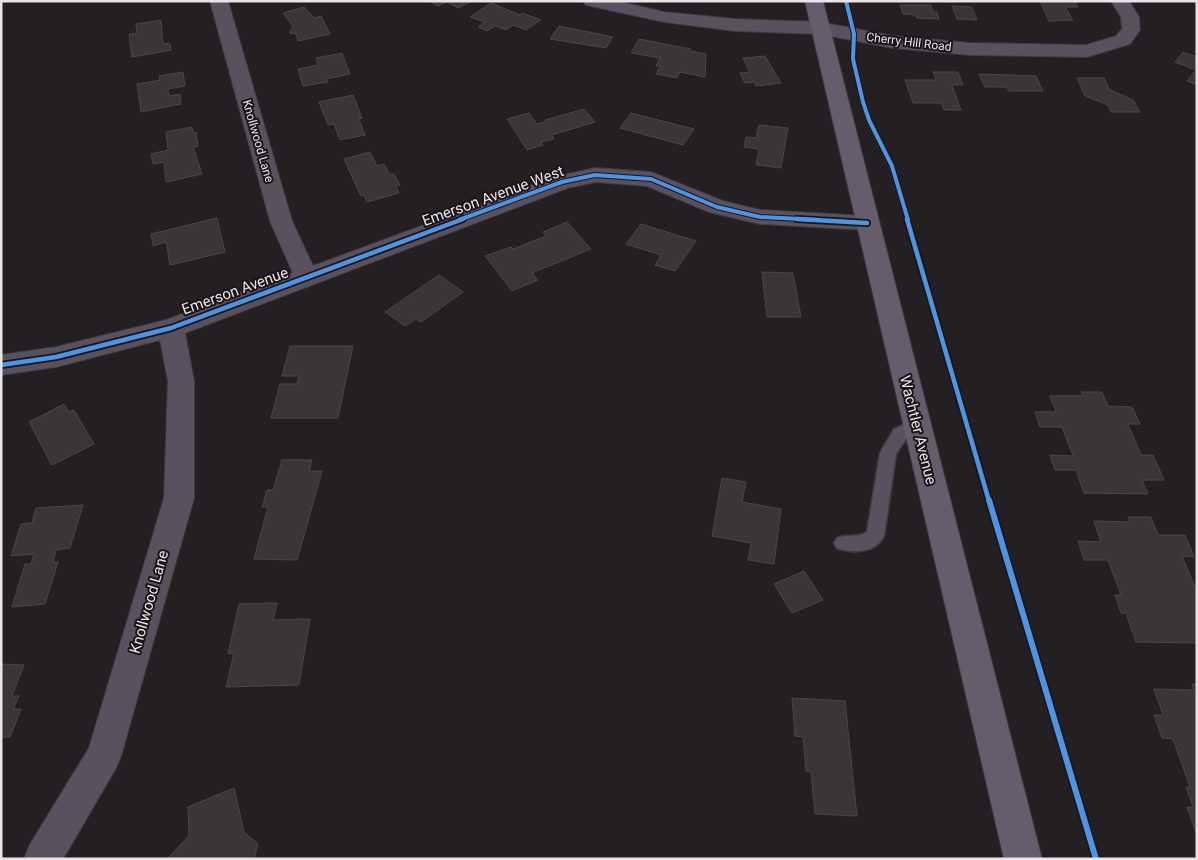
<svg xmlns="http://www.w3.org/2000/svg" width="1198" height="860" viewBox="0 0 1198 860" font-family="Roboto,sans-serif">
<style>
.building{fill:#3a3638;stroke:#4a4648}
.lines{fill:none;stroke-linecap:round;stroke-linejoin:round}
.lane-casing{stroke:#3e3b3e;stroke-width:3}
.street-casing{stroke:#3e3b3e;stroke-width:2}
.secondary-casing{stroke:#3e3b3e;stroke-width:2}
.lane{fill:#59525e;fill-rule:evenodd}
.street{fill:#59525e;fill-rule:evenodd}
.secondary{fill:#665d6c;fill-rule:evenodd}
.cycleway-far2-casing{stroke:#1b1419;stroke-width:6}
.cycleway-far1-casing{stroke:#1b1419;stroke-width:8}
.cycleway-casing{stroke:#1b1419;stroke-width:9}
.cycleway-far2{stroke:#4d94e3;stroke-width:4}
.cycleway-far1{stroke:#4d94e3;stroke-width:4.5}
.cycleway{stroke:#4d94e3;stroke-width:6}
.labels{text-anchor:middle;dominant-baseline:central;stroke-width:4;stroke-linejoin:round;paint-order:stroke}
.far-street-label{font-size:12px;fill:#e9e4e7;stroke:#1b1419}
.street-label{font-size:15px;fill:#e9e4e7;stroke:#1b1419}
</style>
<rect width="100%" height="100%" fill="#231f22"/>
<path class="building" d="M429,1H472L458,8L447,2L438,6Z
M1040,1H1074L1078,7H1065L1073,20L1049,21Z
M491,3L520,15L522,13L541,20L526,30L513,25L506,30L495,26L487,31L478,27L485,22L470,17Z
M900,5H931L933,12H937L939,19L917,18L915,15L903,14Z
M952,6L972,7L977,20L957,19Z
M304,7L314,18L321,16L330,34L298,41L296,34L290,33V31L293,27L283,13Z
M161,20L163,44L170,43L171,50L132,57L129,34L137,33L136,24Z
M559,26L613,37L606,48L550,39Z
M639,39L691,49L690,51L706,54L705,77L680,72L677,78L656,74L660,66H656L660,58L631,53Z
M1183,52L1197,57V85L1187,81L1196,70L1175,62Z
M342,53L350,74L327,79L328,82L303,86L298,69L318,65L316,58Z
M765,56L781,83L756,86L754,82L745,83L740,73L750,72L743,58Z
M183,72L185,86L168,89L169,96L180,94L181,104L141,112L137,84L160,80L159,76Z
M933,72H958L963,85H952L961,110H944L942,103H913L905,80H936Z
M979,74L1036,76L1043,91H1009L1007,87H985Z
M1077,78H1104L1109,89L1133,100L1140,112H1111L1108,105L1085,96Z
M353,95L362,118L359,119L365,135L340,140L334,124L328,125L319,102Z
M584,109L595,122L552,135L554,139L541,142L543,145L527,150L507,119L529,113L537,124L546,122L545,120Z
M631,113L694,129L683,145L620,128Z
M759,125L788,128L781,168L756,165L759,149L744,147L746,137L756,138Z
M192,127L193,133L196,132L198,146L193,147L202,174L166,182L164,162L153,164L151,154L168,150L166,132Z
M370,152L377,166L384,164L390,175L394,174L400,185L396,186L399,193L367,202L364,195L361,196L344,159Z
M217,218L225,252L170,265L166,242L153,246L151,234Z
M567,222L591,249L532,273L538,280L512,291L485,256L511,247L513,249L546,236L543,232Z
M641,224L696,241L675,271L655,265L661,255L626,244Z
M762,272L793,273L801,317H767Z
M439,275L463,292L421,322L416,319L405,326L385,312Z
M290,346H353L338,418H271L280,384H297L299,376H282Z
M1081,392H1102L1108,406L1132,407L1140,424H1128L1141,455H1153L1164,480H1142L1148,494L1084,493L1076,470H1055L1050,455L1073,456L1062,427H1040L1035,412H1056L1050,396H1083Z
M64,404L69,412L74,410L94,444L52,465L29,422Z
M282,460H312L309,471H322L305,532L297,560L254,559L268,507H262L267,490H273Z
M722,478L746,482L742,502L781,509L774,564L748,560L751,543L712,536Z
M83,505L70,548L56,550L53,562H58L45,604L12,607L25,564H31L34,554L11,556L21,524L32,523L36,508Z
M1128,517H1151L1158,535H1185L1194,557L1182,556L1197,592V643L1136,642L1126,613H1121L1115,595H1121L1108,560H1084L1078,541L1101,542L1094,521L1130,522Z
M804,571L823,600L792,613L774,584Z
M277,603L273,620L310,619L299,685L226,687L234,653L228,654L239,604Z
M1,664L24,665L12,696H19L13,709H21L10,737H1Z
M1192,684H1197V835L1187,807H1193L1186,787H1190L1173,739L1162,738L1154,715H1163L1154,689L1194,690Z
M792,698L845,701L857,816L815,814L811,772L806,771L803,737L795,736Z
M234,788L244,832L258,844L254,859H167L189,836L188,807Z"/>
<g class="lines">
<g class="lane-casing">
<path id="lane" d="M917,419L923,421L925,425L923,429L906,439L896,454L884,536C876,553 853,554 837,548L834,543L837,538C846,534 859,538 867,532L880,453L894,429Z"/>
</g>
<g class="street-casing">
<path id="street" d="M210,1H228L292,221L313,266L554,177L595,168L651,172L723,201L760,210L867,216L875,218L878,223L875,228L867,230L760,224L709,212L647,186L595,182L568,188L185,333L194,381V498L121,756L116,768L63,859H24L29,846L89,748L164,498L168,381L160,340L56,367L1,375V355L56,347L166,320L293,273L270,221Z
M583,1H617L664,12L735,19L820,22L893,36L970,43L1086,45L1116,36L1122,29L1121,17L1111,1H1129L1139,17L1140,30L1130,44L1087,57L970,55L893,48L820,34L735,31L664,22L586,5Z"/>
</g>
<g class="secondary-casing">
<path id="secondary" d="M805,1H823L1042,859H1004Z"/>
</g>
<use href="#lane" class="lane"/>
<use href="#street" class="street"/>
<use href="#secondary" class="secondary"/>
<g class="cycleway-far2-casing">
<path id="cycleway-far2" d="M846,1L854,34L853,59L863,102L869,120L892,166L908,220
M459,220L562,182L595,175L651,179L717,207L760,217L819,220"/>
</g>
<g class="cycleway-far1-casing">
<path id="cycleway-far1" d="M797,219L867,223
M907,219L989,501
M1,365L56,357L171,328L463,219"/>
</g>
<g class="cycleway-casing">
<path id="cycleway" d="M989,500L1096,859"/>
</g>
<use href="#cycleway-far2" class="cycleway-far2"/>
<use href="#cycleway-far1" class="cycleway-far1"/>
<use href="#cycleway" class="cycleway"/>
</g>
<g class="labels">
<g class="far-street-label">
<text transform="translate(909 42) rotate(7)">Cherry Hill Road</text>
<text transform="translate(258 141) rotate(74)">Knollwood Lane</text>
</g>
<g class="street-label">
<text transform="translate(493 196) rotate(-20)">Emerson Avenue West</text>
<text transform="translate(235 291) rotate(-20)">Emerson Avenue</text>
<text transform="translate(918 430) rotate(76)">Wachtler Avenue</text>
<text transform="translate(149 602) rotate(-74)">Knollwood Lane</text>
</g>
</g>
<rect width="1198" height="860" fill="none" stroke="#e9e4e7" stroke-width="5"/>
</svg>
